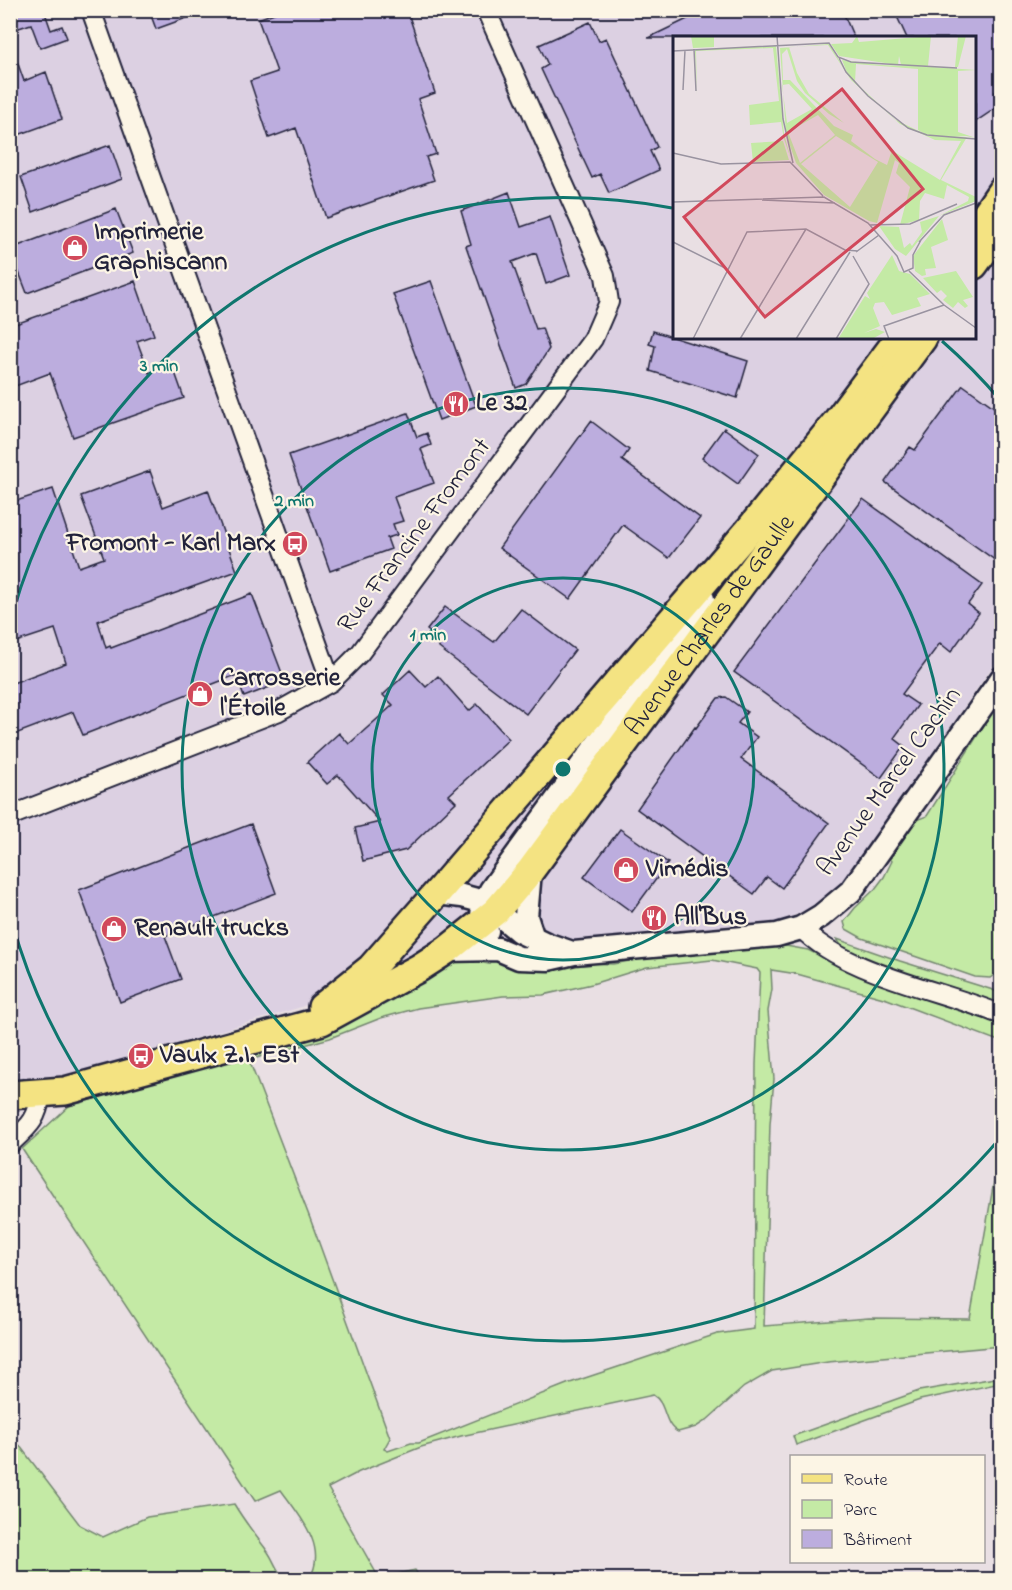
<svg xmlns="http://www.w3.org/2000/svg" width="1012" height="1590" viewBox="0 0 1012 1590" font-family="'Indie Flower',sans-serif">
<style>
.built{fill:#dcd0e2;fill-rule:evenodd}
.green{fill:#c4eaa5;stroke:#738670;stroke-width:1.5;fill-rule:evenodd}
.building{fill:#bcadde;stroke:#22223b;stroke-width:1.5}
.lines{fill:none;stroke-linecap:round;stroke-linejoin:round}
.minor-casing{stroke:#22223b;stroke-width:22}
.tertiary-casing{stroke:#22223b;stroke-width:27}
.primary-casing{stroke:#22223b;stroke-width:32}
.minor{stroke:#fcf5e5;stroke-width:18}
.tertiary{stroke:#fcf5e5;stroke-width:22}
.primary{stroke:#f4e382;stroke-width:27}
.ring{fill:none;stroke:#0f766e;stroke-width:3}
.labels{text-anchor:middle;dominant-baseline:central;stroke-width:4.5;stroke-linejoin:round;paint-order:stroke}
.poi-label{font-size:26px;font-weight:bold;fill:#22223b;stroke:#fcf5e5;text-anchor:start}
.street-label{font-size:26px;fill:#22223b;stroke:#fcf5e5}
.inset-road{fill:none;stroke:#9993a0;stroke-width:1.5}
.view{fill:#d1495b;fill-opacity:0.15;stroke:#d1495b;stroke-width:3}
.inset-edge{fill:none;stroke:#22223b;stroke-width:3}
.centre{fill:#0f766e;stroke:#fcf5e5;stroke-width:3}
.ring-label{font-size:18px;text-anchor:middle;font-weight:bold;fill:#0f766e;stroke:#fcf5e5;stroke-width:4.5;stroke-linejoin:round;paint-order:stroke}
</style>
<rect width="100%" height="100%" fill="#e9dfe3"/>
<filter id="ink" filterUnits="userSpaceOnUse"><feTurbulence type="fractalNoise" baseFrequency=".0167" numOctaves="2"/><feDisplacementMap in="SourceGraphic" scale="12" xChannelSelector="R" yChannelSelector="G"/><feConvolveMatrix kernelMatrix="1 2 1 2 8 2 1 2 1" color-interpolation-filters="sRGB"/></filter>
<g filter="url(#ink)">
<path class="built" d="M11,11H1001V654L832,897L764,930L567,941L463,944L298,1008L73,1074L11,1079ZM674,38H974V338H674Z"/>
<path class="green" d="M1001,698V970L990,978L975,977L862,938L846,929L844,922L855,908L875,889L884,877L892,861L890,859L916,820L927,816Z
M837,939L900,961L993,990L1001,994V1006L865,959L842,947Z
M786,946L808,950L843,967L1001,1020V1042L887,999L797,974L771,970L772,989L768,1011L774,1079L770,1124L764,1326L869,1318L970,1319L1001,1141V1346L828,1362L772,1371L744,1387L707,1420L696,1427L678,1432C663,1425 667,1403 653,1395L461,1436L421,1447L359,1472L328,1488L379,1578L415,1570L421,1579H309C329,1548 299,1515 281,1490L255,1501L22,1149L69,1106L239,1057L457,961L470,960L489,964L490,959L613,964L656,956ZM712,960L757,969L760,973L756,1064L754,1329L717,1334L567,1384L419,1443H411L388,1451L384,1449L390,1438L311,1221L249,1060L330,1038L381,1018L418,1008L503,996L543,995L592,984L647,967Z
M1001,1377V1383L920,1400L796,1445L793,1436L919,1391Z
M10,1433L80,1525L103,1537L147,1517L234,1504C244,1521 256,1536 268,1552C275,1562 277,1574 287,1579H11Z"/>
<path class="building" d="M10,10H44L51,30L62,26L67,38L40,48L31,24L10,31Z
M149,10H202L203,12L156,29Z
M282,10H407L435,93L418,99L436,154L426,157L434,180L326,218L296,128L269,138L250,81L277,72L258,19Z
M706,10H842L854,38H648Z
M894,10H1002V88L995,92L999,106L975,122V38H907Z
M590,22L599,41L606,38L657,147L650,151L659,170L609,193L600,174L592,178L541,69L548,65L539,45Z
M12,47L24,81L46,72L62,119L10,138V48Z
M110,145L122,179L33,212L21,177Z
M509,192L521,227L550,217L570,275L546,284L536,253L512,262L536,329L542,328L549,349L526,384L516,388L466,246L471,244L461,211Z
M116,209L133,253L27,293L10,249Z
M135,281L154,335L137,341L149,373L172,364L184,398L73,437L50,373L10,388V326Z
M431,281L476,406L439,420L393,294Z
M653,331L748,361L737,398L650,371L655,346L649,344Z
M963,385L1002,413V565L885,482L910,447L915,450Z
M408,413L417,437L427,433L431,445L421,449L434,483L394,497L403,521L393,524L397,535L387,538L391,549L330,571L289,455Z
M591,421L629,450L622,460L700,518L669,558L623,525L570,599L499,548Z
M724,428L759,454L738,484L702,458Z
M150,471L163,507L208,490L237,571L98,621L106,648L110,646L111,648L252,594L285,681L244,697L236,675L83,735L73,712L10,736V684L66,663L55,629L10,644V503L53,489L79,567L104,558L81,496Z
M863,499L982,585L968,604L979,613L951,652L940,643L902,694L918,705L894,738L904,746L881,778L734,672Z
M445,607L494,642L521,609L575,650L526,714L439,648V643L435,640L437,638L427,630Z
M410,670L426,687L438,676L469,711L477,704L509,739L449,795L456,802L406,850L363,861L355,828L380,822L338,775L327,784L307,762L339,733L349,744L393,705L383,695Z
M726,697L747,712L738,723L757,737L741,759L829,823L782,888L767,877L754,894L637,809L695,727L696,728L718,698Z
M251,824L276,893L165,936L181,979L120,1002L79,890Z
M620,829L668,863L632,912L584,877Z"/>
<g class="lines">
<g class="minor-casing">
<path id="minor" d="M91,10L331,682
M10,816L279,711L331,682L360,653L593,339L609,302L605,276L486,10
M801,928C845,974 942,990 1002,1015
M10,1144C29,1126 37,1121 41,1094"/>
</g>
<g class="tertiary-casing">
<path id="tertiary" d="M530,871L526,917L533,938
M437,893L462,896L484,902L519,931L546,944L572,953
M487,931C478,917 483,904 491,890L703,599
M447,950L498,949L519,958L548,959L574,953L777,935L801,928L821,916L851,891L1002,678"/>
</g>
<g class="primary-casing">
<g id="primary">
<path d="M974,231L1002,190"/>
<path d="M974,265L1002,226"/>
<path d="M322,1007L371,968L437,893L749,530L837,421L899,338"/>
<path id="s1" d="M10,1095L65,1091L322,1021L419,968L447,950L496,911L530,871L923,338"/>
</g>
</g>
<use href="#minor" class="minor"/>
<use href="#tertiary" class="tertiary"/>
<use href="#primary" class="primary"/>
</g>
</g>
<g class="ring">
<circle cx="563" cy="769" r="191"/>
<circle cx="563" cy="769" r="381"/>
<path d="M1001 1137A572 572 0 0 1 12 922M12 616A572 572 0 0 1 672 208M942 341A572 572 0 0 1 1001 401"/>
</g>
<defs>
<g id="shop-disc" transform="scale(1.35)"><circle r="9.5" fill="#d1495b" stroke="#fcf5e5"/><path d="M-5-2.5h2.3a2.7 3.5 0 0 1 5.4 0H5L5.5 6h-11ZM-1.5-2.5h3a1.5 2.3 0 0 0-3 0Z" fill="#fff"/></g>
<g id="restaurant-disc" transform="scale(1.35)"><circle r="9.5" fill="#d1495b" stroke="#fcf5e5"/><path d="M-5-6h1v4h1v-4h1v4h1v-4h1v5L-1.5 .5V6h-2V.5L-5-1ZM5-6V6H3V1.5H1.5Q1.5-4 5-6Z" fill="#fff"/></g>
<g id="bus-disc" transform="scale(1.35)"><circle r="9.5" fill="#d1495b" stroke="#fcf5e5"/><path d="M-5-6H5V4H4V6H2V4H-2V6H-4V4H-5ZM-3.5-4V0h7V-4ZM-3.5 1.2v1.5H-2V1.2ZM2 1.2v1.5H3.5V1.2Z" fill="#fff"/></g>
</defs>
<g fill-rule="evenodd">
<use href="#shop-disc" x="75" y="248"/>
<use href="#restaurant-disc" x="456" y="404"/>
<use href="#bus-disc" x="295" y="544"/>
<use href="#shop-disc" x="200" y="694"/>
<use href="#shop-disc" x="626" y="870"/>
<use href="#restaurant-disc" x="654" y="918"/>
<use href="#shop-disc" x="114" y="929"/>
<use href="#bus-disc" x="141" y="1056"/>
</g>
<g class="labels">
<g class="poi-label">
<text x="94" y="233">Imprimerie<tspan x="94" dy="30">Graphiscann</tspan></text>
<text x="476" y="404">Le 32</text>
<text x="276" y="544" text-anchor="end">Fromont - Karl Marx</text>
<text x="220" y="679">Carrosserie<tspan x="220" dy="30">l'Étoile</tspan></text>
<text x="646" y="870">Vimédis</text>
<text x="674" y="918">All'Bus</text>
<text x="134" y="929">Renault trucks</text>
<text x="160" y="1056">Vaulx Z.I. Est</text>
</g>
<g class="street-label">
<text transform="translate(415 536) rotate(-53)">Rue Francine Fromont</text>
<text stroke="none"><textPath href="#s1" startOffset="885">Avenue Charles de Gaulle</textPath></text>
<text transform="translate(890 782) rotate(-54)">Avenue Marcel Cachin</text>
</g>
</g>
<g transform="translate(673 36)">
<rect width="303" height="303" fill="#e9dfe3"/>
<path d="M18,0H41V11L20,12ZM184,0L186,6L258,0L255,30L282,31L285,0H293L285,31L246,30L303,34L285,35V96L303,102L293,100L281,101H293L303,103L294,101L268,144L303,161V165L266,180L233,220L222,213L206,190L226,191L231,212L237,207L239,210L249,196L247,186L266,180L295,165L296,161L274,149L271,163L252,157L247,165L246,184L227,189L237,151L223,137L226,127L222,124L204,187L196,185L151,159L123,127L113,98L107,12L156,8L174,37L169,24L207,29L236,30L228,29L226,20L225,29L166,20L158,8L179,7ZM155,9L178,44L227,88L262,104L288,105L267,144L215,112L218,117L214,129L202,123L178,105L180,99L161,90L117,44H110L109,18L114,13L124,45L132,57L156,78L171,87L136,58L124,37L116,11ZM183,28L245,33V94L252,98L223,84L182,46ZM116,48L139,73L114,87L109,49ZM145,79L162,99L127,127L115,96ZM163,100L205,126L177,171L128,128ZM103,10L111,98L118,123L111,103L108,86L77,89L76,69L106,65L100,12L23,15L24,59L22,14ZM110,105L116,124L80,126L78,107ZM269,183L275,204L258,211L263,232L252,233L253,239L249,240L242,235L240,220ZM219,219L226,235L237,238L257,258L244,262L248,270L219,279L211,266L202,267L200,272L207,290L191,297L203,293L212,296L199,303H165L192,260L197,263L194,257ZM283,235L300,261L290,264L295,270L292,272L285,266L280,272L270,264L274,260L268,254L264,257L250,242Z" fill="#c4eaa5" fill-rule="evenodd"/>
<path class="inset-road" d="M104,0L110,83L120,127M21,13L23,55M0,15L156,7L165,21L178,26L284,32M166,22L173,36L195,60L235,92L254,99L303,103M10,54L12,14M0,117L48,128L117,126L150,160M89,164L162,167M0,166L151,161L195,187L224,220L231,236L240,232V219L248,204M197,189L237,188L284,168M0,206L54,233M246,206L271,179L303,167M183,216L206,199M236,235L271,269L303,292M20,303L74,196L133,193L172,214L185,215M67,303L133,193M123,303L177,216M163,303L196,248L180,220M216,303L211,290L271,269"/>
<path class="view" d="M169,53L250,153L92,281L11,181Z"/>
<rect width="303" height="303" class="inset-edge"/>
</g>
<circle cx="563" cy="769" r="9" class="centre"/>
<g class="ring-label">
<text x="159" y="371">3 min</text>
<text x="294" y="506">2 min</text>
<text x="428" y="640">1 min</text>
</g>
<rect width="1012" height="1590" fill="none" stroke="#fcf5e5" stroke-width="36"/>
<rect x="18" y="18" width="976" height="1554" fill="none" stroke="#22223b" stroke-width="2" filter="url(#ink)"/>
<rect x="790" y="1455" width="195" height="108" fill="#fcf5e5" stroke="#a5a1a1" stroke-width="1.5"/>
<rect x="802" y="1474" width="30" height="9" fill="#f4e382" stroke="#a5a1a1" stroke-width="1.5"/>
<text x="844" y="1485" font-size="18" fill="#22223b">Route</text>
<rect x="802" y="1500" width="30" height="18" fill="#c4eaa5" stroke="#a5a1a1" stroke-width="1.5"/>
<text x="844" y="1515" font-size="18" fill="#22223b">Parc</text>
<rect x="802" y="1530" width="30" height="18" fill="#bcadde" stroke="#a5a1a1" stroke-width="1.5"/>
<text x="844" y="1545" font-size="18" fill="#22223b">Bâtiment</text>
</svg>
